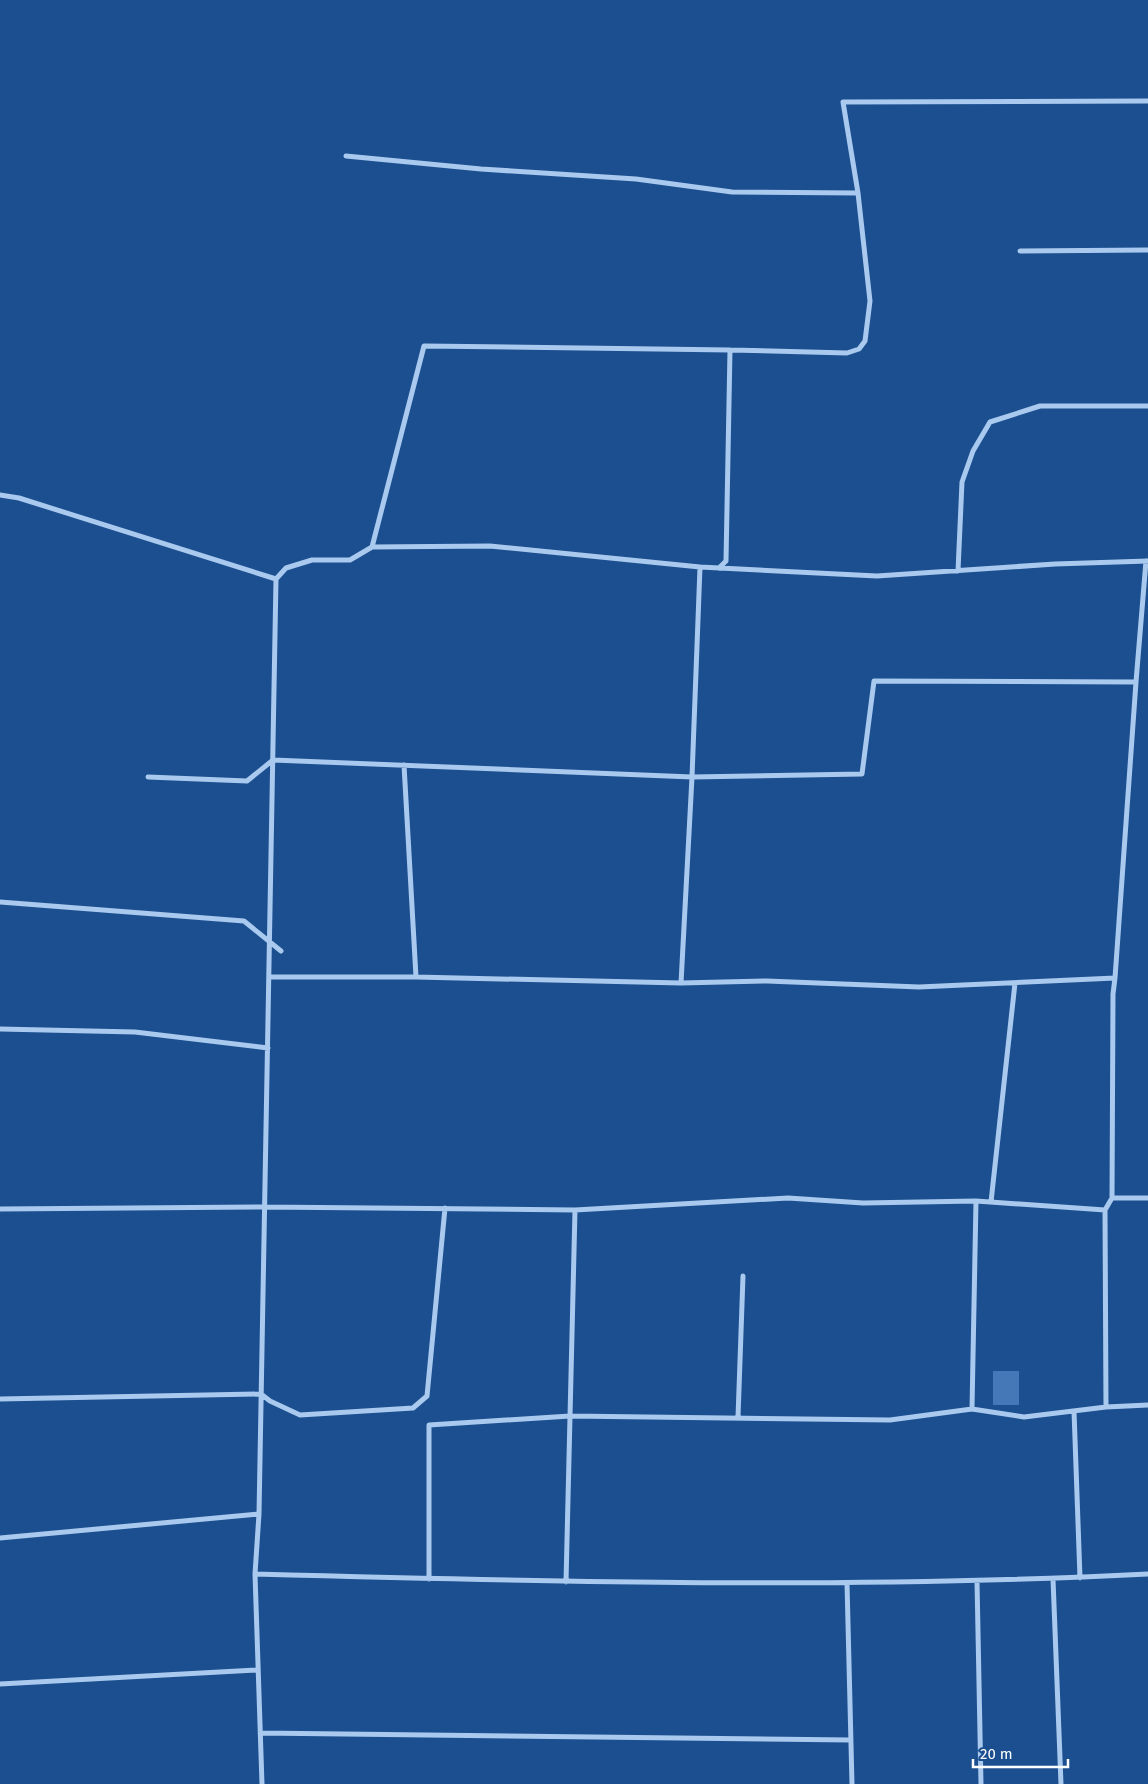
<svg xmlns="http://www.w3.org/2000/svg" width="1148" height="1784" viewBox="0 0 1148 1784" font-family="'Fira Sans',sans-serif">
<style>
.building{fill:#4478b7}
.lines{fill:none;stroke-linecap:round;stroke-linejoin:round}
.street{stroke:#a9c9ee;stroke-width:5}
</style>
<rect width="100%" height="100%" fill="#1b4f8f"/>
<path class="building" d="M993,1371H1019V1405H993Z"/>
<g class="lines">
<path class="street" d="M346,156L481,169L636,179L732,192L858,193L843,102L1148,101
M1020,251L1148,250
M0,495L19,498L276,579L259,1514
M372,547L490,546L700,567
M719,568L726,561L730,350
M958,571L962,482L973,451L990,422L1040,406H1148
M276,579L286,568L312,560H350L372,547L424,346L730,350L847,353L859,349L865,341L870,301L858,193
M404,765L416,977
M148,777L247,781L273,760L692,777L700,567L877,576L1055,564L1148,561
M0,902L244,921L281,951
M269,977H416L681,983L767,981L919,987L1115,978L1113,994L1112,1198
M1115,978L1136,682L1146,561
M681,983L692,777L862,774L874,681L1136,682
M0,1029L135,1032L268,1048
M991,1202L1015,983
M0,1209L264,1207L575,1210L788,1198L863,1203L976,1201
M1105,1210L1106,1407L1148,1405
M0,1399L261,1394L270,1401L300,1415L413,1408L427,1396L445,1208
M972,1409L976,1201L1105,1210L1112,1198H1148
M1074,1411L1080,1578
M738,1417L743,1276
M0,1538L259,1514L255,1574C553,1582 850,1589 1148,1574
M255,1574L262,1784
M429,1579V1425L570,1416L890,1420L972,1409L1024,1417L1106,1407
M1053,1579L1061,1784
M977,1581L981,1784
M566,1582L575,1210
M847,1583L852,1784
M0,1684L258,1670
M260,1733L851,1740"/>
</g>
<path d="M973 1759v8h95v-8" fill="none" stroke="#ffffff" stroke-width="2.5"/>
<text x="980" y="1759" font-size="15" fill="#ffffff" stroke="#1b4f8f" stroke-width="4" paint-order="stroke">20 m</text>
</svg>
